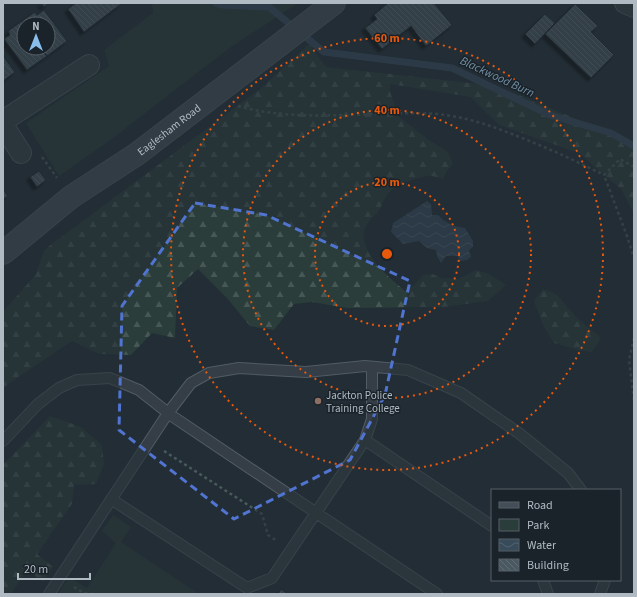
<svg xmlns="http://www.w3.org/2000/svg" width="637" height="597" viewBox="0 0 637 597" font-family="'Source Sans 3',sans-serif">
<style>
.green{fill:#2a3d3a}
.forest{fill:url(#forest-firs)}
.water{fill:url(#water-waves)}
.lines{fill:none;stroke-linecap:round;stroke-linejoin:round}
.stream{stroke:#374b5b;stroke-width:7}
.building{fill:url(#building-back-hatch);stroke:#1d252c;filter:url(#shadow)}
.lane-casing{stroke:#525c63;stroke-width:12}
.street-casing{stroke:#525c63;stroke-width:22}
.secondary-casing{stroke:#525c63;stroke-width:24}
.path{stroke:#485a59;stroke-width:2.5;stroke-dasharray:3 3;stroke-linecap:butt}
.lane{stroke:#353e46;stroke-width:10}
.street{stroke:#353e46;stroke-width:20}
.secondary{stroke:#434e58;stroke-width:22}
.marked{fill:none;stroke:#5074d0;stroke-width:3;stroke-dasharray:8 5;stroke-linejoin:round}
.ring{fill:none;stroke:#e8590c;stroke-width:2;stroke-dasharray:2 4}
.education-dot{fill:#8d6e63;stroke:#1b232a;stroke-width:1.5}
.labels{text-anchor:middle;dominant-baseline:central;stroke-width:3;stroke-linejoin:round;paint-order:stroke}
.street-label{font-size:11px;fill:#afbac2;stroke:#1b232a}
.poi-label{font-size:11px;fill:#afbac2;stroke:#1b232a;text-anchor:start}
.water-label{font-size:12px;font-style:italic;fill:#728fa4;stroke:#1b232a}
.centre{fill:#e8590c;stroke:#1b232a;stroke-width:2}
.ring-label{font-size:12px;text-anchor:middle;font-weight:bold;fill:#e8590c;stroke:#1b232a;stroke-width:3;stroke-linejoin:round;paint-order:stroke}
</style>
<defs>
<pattern id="forest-firs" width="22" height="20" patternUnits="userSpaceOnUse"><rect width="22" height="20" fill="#2a3d3a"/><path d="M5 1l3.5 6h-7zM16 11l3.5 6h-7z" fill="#465755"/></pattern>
<pattern id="water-waves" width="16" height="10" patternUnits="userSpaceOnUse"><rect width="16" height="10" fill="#374b5b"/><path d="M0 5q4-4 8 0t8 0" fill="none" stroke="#516371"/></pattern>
<pattern id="building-back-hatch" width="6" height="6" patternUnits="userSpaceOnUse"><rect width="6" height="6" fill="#4a5861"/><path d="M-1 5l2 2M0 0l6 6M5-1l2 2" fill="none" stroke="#626e76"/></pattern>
<filter id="shadow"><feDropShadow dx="-3.5" dy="3.5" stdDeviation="1" flood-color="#0009"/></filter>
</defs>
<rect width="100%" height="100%" fill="#222d35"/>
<path class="green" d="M152,3H216L221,5L259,6V3H298L228,49L113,138L59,176L26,123L109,66L104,50L153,13Z
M113,515L131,527L121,542L199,594H58L69,577L87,588L116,543L102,531Z"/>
<path class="forest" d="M216,3H259L260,6L221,5Z
M309,44L326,67L497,86L634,143V214L621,189L579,153L499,125L471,97L390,84V91L398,116L429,140L448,152L453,164L446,172L443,179C438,178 433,175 428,176C418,177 399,184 391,190C385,196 382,207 377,213C369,221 362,228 364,239C369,263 388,276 405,291L415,284L423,275L432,274L442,278L458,279L476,270L489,274L506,285L488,301L444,307L347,308L312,302L294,304L274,330L250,326L227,298L198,269L177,288L175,338L152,333L131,355L99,354L72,341L8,384L3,388V312L36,274L44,250L260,89Z
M543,289L556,294L577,318L601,338L592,352L578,350L554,343L543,325L534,301Z
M50,416L81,427L102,445L104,464L96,484L74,485L72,504L37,554L53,567L43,582L27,570L11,594H3V465Z"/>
<path class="water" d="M427,201L431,204L432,215H438C445,223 455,227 465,228L473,241V247L469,250L471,257L467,260L460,261L458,256H446L441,263L437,256L436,250L427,248L419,241L403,244L391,232L393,223Z"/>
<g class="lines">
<path class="stream" d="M216,3L221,5L269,7L324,52L452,68L550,115L611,133L634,146"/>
</g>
<path class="building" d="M41,3H49L44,7Z
M76,3H120L121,4L84,32L68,9Z
M388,3H434L452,25L426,46L411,26L382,49L365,28L377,19L374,15Z
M575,4L598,26L591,32L614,55L591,78L545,34Z
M44,10L67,41L47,56L41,48H48V24H24L22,21L35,12L37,15Z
M545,14L555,23L535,44L525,34Z
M22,21L24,24V48H41L47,56L27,70L4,39L10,35L8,31Z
M3,56L15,72L3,81Z
M39,171L46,180L37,187L30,177Z
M3,189L8,196L3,199Z
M281,589L288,594H278Z"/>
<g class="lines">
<g class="lane-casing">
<path id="lane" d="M365,440L492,526
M3,441L38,404L59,388L77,380L110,378L139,390L172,416L437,594
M111,499L247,588L272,578L365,440L372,419V367
M543,580L548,594
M49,594L168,413L191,383L209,373L239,368L306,372L365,366L408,370L461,393L520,434L568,473L581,490
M600,594L605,580"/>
</g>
<g class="street-casing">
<path id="street" d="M625,3L634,7
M3,121L89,65
M3,125L21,153"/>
</g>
<g class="secondary-casing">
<g id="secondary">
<path id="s1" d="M3,253L71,197L137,154L334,3"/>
</g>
</g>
<path class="path" d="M238,106C302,124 371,110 437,114C460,116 483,123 504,131C539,144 572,159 604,175
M42,157L57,178
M634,167L620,159L604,175L627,236L634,258
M634,338L629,360L634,401
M164,451L262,514L268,535L277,541
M74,587L84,593L94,594"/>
<use href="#lane" class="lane"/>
<use href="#street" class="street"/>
<use href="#secondary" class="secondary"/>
</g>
<path d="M0 0H637V597H0ZM195,203L266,215L410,281L385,395L350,460L234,519L119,430L122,306Z" fill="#222d35" fill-opacity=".55" fill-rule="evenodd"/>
<path class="marked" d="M195,203L266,215L410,281L385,395L350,460L234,519L119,430L122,306Z"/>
<g class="ring">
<circle cx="387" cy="254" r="72"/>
<circle cx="387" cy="254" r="144"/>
<circle cx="387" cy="254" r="216"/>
</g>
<circle class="education-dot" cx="318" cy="401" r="4"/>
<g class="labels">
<g class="street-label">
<text stroke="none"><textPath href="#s1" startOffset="207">Eaglesham Road</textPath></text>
</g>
<g class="poi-label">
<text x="326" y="395">Jackton Police<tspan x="326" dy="13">Training College</tspan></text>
</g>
<g class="water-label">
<text transform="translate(497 77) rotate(25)">Blackwood Burn</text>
</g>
</g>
<circle cx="387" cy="254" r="6" class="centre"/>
<g class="ring-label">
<text x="387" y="42">60 m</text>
<text x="387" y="114">40 m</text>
<text x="387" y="186">20 m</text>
</g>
<rect width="637" height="597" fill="none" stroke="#afbac2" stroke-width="8"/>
<rect x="491" y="489" width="130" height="92" fill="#1b232a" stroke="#565f67"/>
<rect x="499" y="502" width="20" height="6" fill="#434e58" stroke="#565f67"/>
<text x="527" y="509" font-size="12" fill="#afbac2">Road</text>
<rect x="499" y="519" width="20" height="12" fill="#2a3d3a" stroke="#565f67"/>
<text x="527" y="529" font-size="12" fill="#afbac2">Park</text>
<rect x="499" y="539" width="20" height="12" fill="url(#water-waves)" stroke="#565f67"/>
<text x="527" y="549" font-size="12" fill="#afbac2">Water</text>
<rect x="499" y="559" width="20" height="12" fill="url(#building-back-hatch)" stroke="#565f67"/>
<text x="527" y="569" font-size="12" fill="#afbac2">Building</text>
<g transform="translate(36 36)"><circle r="19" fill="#1b232a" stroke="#565f67"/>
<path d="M0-3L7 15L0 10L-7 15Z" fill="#8abfed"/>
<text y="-6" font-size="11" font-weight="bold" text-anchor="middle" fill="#afbac2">N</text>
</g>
<path d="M18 573v6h72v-6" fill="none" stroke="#afbac2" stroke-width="2"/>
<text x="24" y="573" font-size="12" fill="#afbac2" stroke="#1b232a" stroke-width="3" paint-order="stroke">20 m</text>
</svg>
